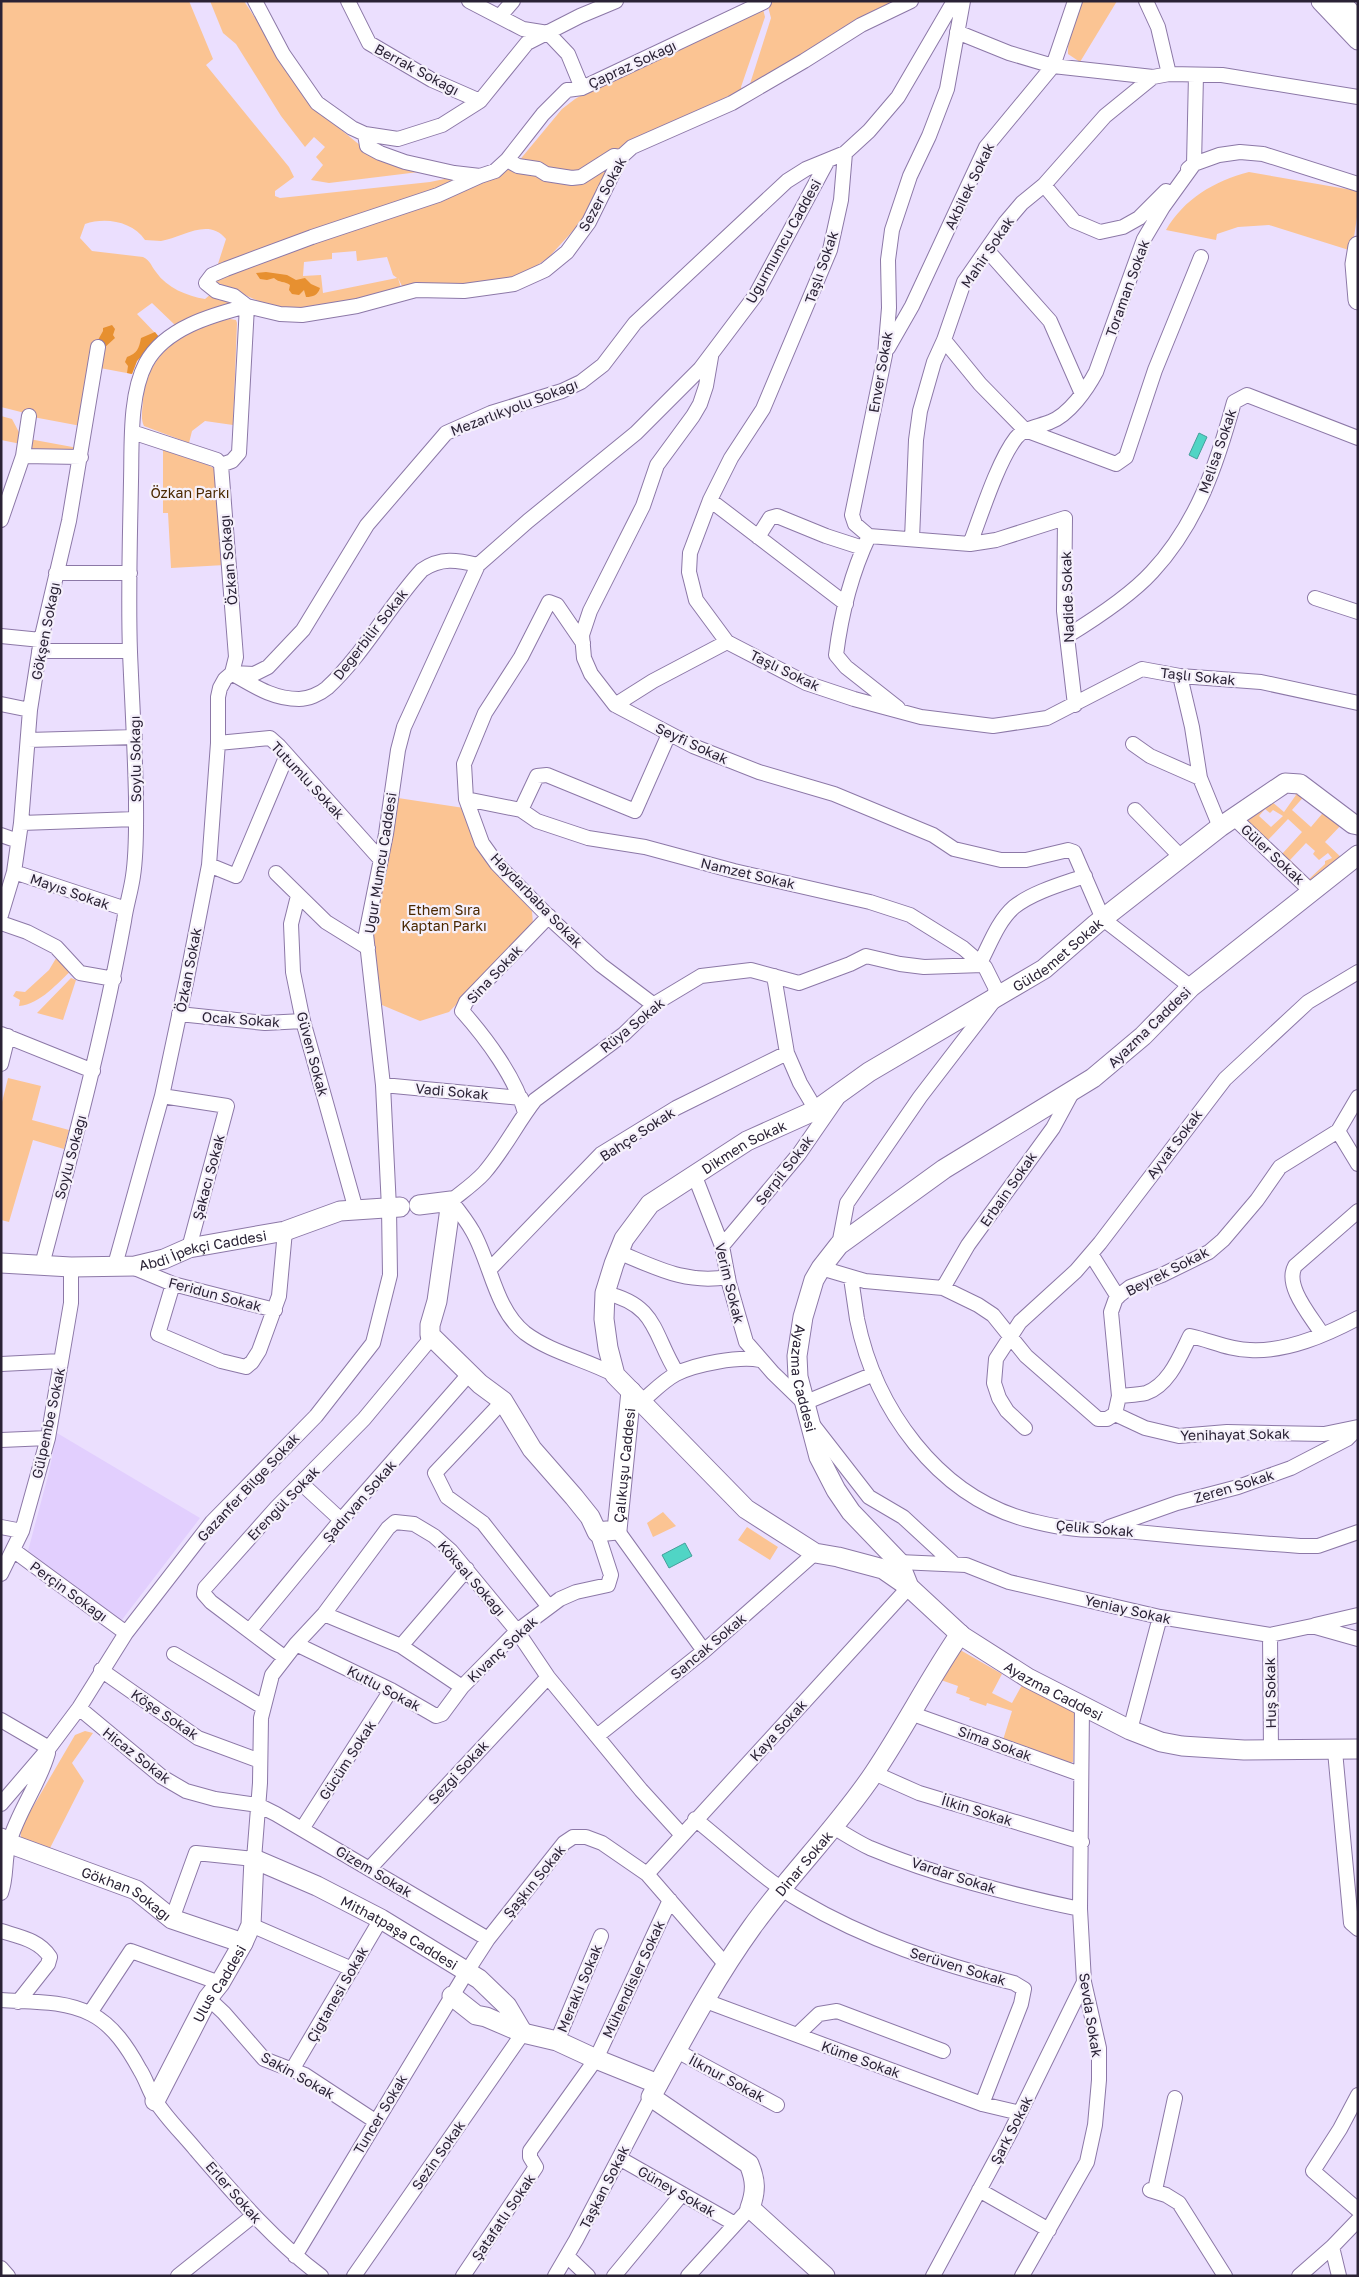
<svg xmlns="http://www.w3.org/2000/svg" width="1359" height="2277" viewBox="0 0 1359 2277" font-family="'Golos Text',sans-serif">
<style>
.built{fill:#e2cffe}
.green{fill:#fbc493;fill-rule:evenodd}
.forest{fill:#e79030}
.water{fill:#50d5c5;stroke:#459f9a}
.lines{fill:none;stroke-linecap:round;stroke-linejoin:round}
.street-casing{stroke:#8c78a7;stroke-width:16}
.secondary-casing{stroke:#8c78a7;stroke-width:21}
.street{stroke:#fff;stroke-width:14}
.secondary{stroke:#fff;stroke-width:19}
.labels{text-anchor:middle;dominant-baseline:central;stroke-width:4.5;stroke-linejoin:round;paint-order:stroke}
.street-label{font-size:14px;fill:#2a2235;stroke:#f5f0fb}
.park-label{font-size:14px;fill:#4a2800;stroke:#f5f0fb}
</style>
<rect width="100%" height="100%" fill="#ebdffe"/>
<path class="built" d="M57,1433L200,1518L121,1621L28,1551L49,1472Z"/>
<path class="green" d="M1,1H189L213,59L206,65L289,167L294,177L275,191V196L280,198L430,182L454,177L459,180L438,190L238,257L217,267L226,239C208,217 182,238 161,241C156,241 150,240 145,240C132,221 105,217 85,224L80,238L92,251L143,257C151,261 151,266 156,272C167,288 187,296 205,299L211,294L231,299L233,303L213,308L175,325L152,303L137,314L159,337L137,361L132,374L100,368L104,343L98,340L95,342L81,426L33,417V415L1,407Z
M210,1H244L313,107L361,146L427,171L329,183L311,180L323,165L316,157L325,147L314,137L305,147L281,116L236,44L223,33Z
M769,1H896L749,87L771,18L767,3Z
M1082,1H1117L1080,62L1068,54C1067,36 1076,18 1082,1Z
M762,5L765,17L741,87L742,90L634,139L619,149L604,156L580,173L547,171L518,162L562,109L575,99L624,71Z
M613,160L581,222L549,257L529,271L502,280L404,290L398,278L402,291L350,304L294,310L265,304L214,281L311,243L442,199L511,168L578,182ZM356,251L357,261L387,257L393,275L397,278L323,293L321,275L303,276L304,262L332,259V253Z
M1249,172L1358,191V210L1352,251L1269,225L1238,227L1217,234L1216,240L1166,230C1184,199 1214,181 1249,172Z
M230,319L236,320L237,323L233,425L205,421L192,431L189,443L144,426C140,418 143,408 143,399C148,351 186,328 230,319Z
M1,416L12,419L21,436V444L1,440Z
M29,439L78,448L61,452L33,450L29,445Z
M163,450L208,465L215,469L225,565L171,568L168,513H163Z
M1288,786L1307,793L1292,810L1311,827L1327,808L1343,823L1325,842L1345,861L1317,885L1307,881L1325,864V861L1332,858L1328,853L1319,860L1313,854L1315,851L1306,843L1290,860L1299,869L1297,872L1282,858V854L1302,832L1288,819L1268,840H1264L1246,819L1271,801L1284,812L1296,795L1291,790L1286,795L1284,793ZM1265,809L1270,813L1273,810L1283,816L1271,827L1259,816Z
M398,798L464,808L489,864L532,911L533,925L449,1012L420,1021L382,1005L369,932Z
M58,955L73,969C57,983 41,1004 19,1006L20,1000L13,996L16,991L25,992L49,970Z
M71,978L76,980L63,1020L37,1013Z
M8,1078L41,1086L32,1120L69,1130L64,1149L33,1140L9,1222L1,1220V1106Z
M663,1512L676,1526L653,1537L647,1523Z
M747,1527L778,1547L770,1560L738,1540Z
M959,1651H962L1002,1674L992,1693L1012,1703L1022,1685L1074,1712L1073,1762L1068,1764L1003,1740L1012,1711L987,1703L986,1706L969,1700L970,1698L956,1693L958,1686L938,1679Z
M85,1731L93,1733L72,1763L84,1781L47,1854L21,1838L20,1829L75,1735Z"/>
<path class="forest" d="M266,272L287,275L296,280L305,278L311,284L320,288C318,295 313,297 306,297L304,290L299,295L292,294L289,290L290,285C285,281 279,283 274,278L267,280L260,279L256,273Z
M112,325L115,329L113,335L115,338L103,349L104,343L98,340L103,331V328Z
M155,332L159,337L137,361L132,374L127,373L128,366L125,362L127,357C137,353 139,349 141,338Z"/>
<path class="water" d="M1199,433L1207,437L1197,459L1189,455Z
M685,1543L692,1556L669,1568L662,1555Z"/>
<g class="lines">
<g class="street-casing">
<path id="street" d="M255,1L283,54L317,103L352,128L365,134L398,139L442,125L480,101L432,80L369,43L348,1
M469,1L523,29L548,33L568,54L582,88
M1146,1L1158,27L1169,74
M500,16L513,1
M957,32L1009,53L1053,66L1153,77L1169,74L1222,75L1358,97
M480,101L527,43L580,16L616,1
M365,134L367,146L380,153L405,162L454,173L480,176L495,171L507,160L543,114L567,90L582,88L764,2
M845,153L841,200L830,250L763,409L731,458L710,500L690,553L689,572L696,600L727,642L806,683L854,699L921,717L993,726L1047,718L1142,669L1180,676L1261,682L1358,703
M507,160L518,166L538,169L546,174L572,178L581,177L614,156L621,157
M1188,169L1194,164L1196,75
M480,176L438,195L312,237L226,269L212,275L206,283L216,291L234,296L247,306L280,314L302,315L357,306L416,290L464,291L514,284L545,270L567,252L589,222L621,157L632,147L732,103L804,61L861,25L911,1
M1044,185L1074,221L1100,232L1123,227L1139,218L1166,191
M987,250L1050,321L1082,394
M944,340L980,384L1025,430L1116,464L1126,457L1155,370L1201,257
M888,348L912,306L986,147L1053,66L1075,1
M711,357L706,386L700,404L693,416L657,465L643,506L590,611L582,635L584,658L591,674L615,705L693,746L759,772L834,794L933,835L954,849L1001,860H1026L1068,850L1074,852L1103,919L1191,987
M132,432L217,460L221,465
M23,456L81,457
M710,500L846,604
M1,520L23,456L29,416
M869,536L970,544L996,540L1065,518L1064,611L1075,705
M758,537L770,518L777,516L826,536L863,548
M912,539L916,440L920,411L934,362L944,340L964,282L1005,223L1022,203L1044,185L1105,116L1153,77
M970,544C981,515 998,461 1016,438C1025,427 1038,427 1050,422C1069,415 1087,389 1096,372L1144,239L1163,207L1194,164L1219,155L1240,152L1263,154L1358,184
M56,573H130
M1315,598L1358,612
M1,636L41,640
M1067,636C1093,620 1131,595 1152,572C1197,524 1217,464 1234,402L1247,395L1358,438
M583,643L557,605L549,602L521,657L485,713L464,764L466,799L482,843L497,864L555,923L601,965L654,1005
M39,651H130
M232,673L254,674L268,667L303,630L367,525L446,433L491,413L562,391L581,382L603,365L635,323L787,181L806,169L828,160
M232,673L236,657L221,465L232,461L239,453L247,306
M233,674C254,686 273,699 299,699C308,699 320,694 327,688C364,654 388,607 422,570C441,557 457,560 478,565
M1180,676L1192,727L1200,778L1220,827
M1,704L30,710
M615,705L653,681L727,642
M898,708L846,667L836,655C841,615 852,572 869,536L855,524L852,515L885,355L889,308L888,260L892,230L910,176L929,136L947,89L963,1
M28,740L135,737
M218,743L270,738L279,746L381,860
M1133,744L1150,756L1200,778
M466,799L521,810L537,821L588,838L645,847L734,871L870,902L910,915L963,948L985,967L995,987L996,998L920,1097L847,1203L839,1245
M521,810L537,776L547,775L635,811L669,734
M1135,810L1181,857
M1233,817L1312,892
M21,823L136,819
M1,835L18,841
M209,865L236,876L287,755
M14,872L126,909
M276,873L326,922L368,948
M298,896L291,924L293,972L303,1021L356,1210
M1,915L14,872L21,823L30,710L41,640L69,521L98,347
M1,923L27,932L56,947L80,973L114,979
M980,963C990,944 998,921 1014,907C1033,892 1062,884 1085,876
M774,976L787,1053L800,1083L816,1110
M179,1014L265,1023L303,1021
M1,1034L93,1071
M1,1064L8,1036
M383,1085L521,1098
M162,1096L227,1106L189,1248
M525,1113C516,1078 486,1038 462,1011L466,1002L549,916
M1338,1131L1358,1164
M694,1174L722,1246L729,1283L746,1342L773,1373L804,1403L874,1374
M722,1246L799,1154L837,1099
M618,1252C657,1268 685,1284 728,1277
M1091,1254L1118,1297
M42,1265C72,1151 103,1037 124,921C126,906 131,891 133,876C137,850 136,823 136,798C135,749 132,701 130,652C128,595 130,538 131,481C132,446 129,395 146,363C165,328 212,315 247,306
M115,1265L162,1096L187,978L209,865L218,743V697L220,688L225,679L232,673
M130,1266L173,1284L275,1310
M821,1268L865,1281L943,1288L978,1305L993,1315L1026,1356L1098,1419H1107L1115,1414
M489,1270L601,1154L676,1108L787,1053
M851,1278C853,1291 855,1305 857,1319C875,1408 937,1496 1028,1520C1041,1523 1055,1527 1069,1528C1087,1531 1107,1529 1126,1531C1184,1537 1242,1542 1300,1546H1318L1358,1532
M173,1284L158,1334L221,1361L246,1367L252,1362L259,1351L279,1296L285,1231
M943,1288L968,1245L1053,1128L1073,1091
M605,1293C658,1305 653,1335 677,1373
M1322,1334C1311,1316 1284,1286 1295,1266L1358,1211
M1,1364L61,1361
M615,1375C585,1359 552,1353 525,1333C495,1309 491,1264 473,1232C467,1221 459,1211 451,1201C462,1192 475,1183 484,1173C504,1150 517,1123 535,1100L624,1034L656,1003L701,976L751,970L799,983L850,964L866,956L900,964L924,967L983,965
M1119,1396C1128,1395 1138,1395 1146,1393C1169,1385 1180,1356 1190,1336C1210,1340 1229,1350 1250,1350C1287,1352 1326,1335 1358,1318
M503,1401L435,1473L447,1497L483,1523L549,1607
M642,1401C653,1392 663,1381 676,1374C695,1364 739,1356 760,1360
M1115,1414L1119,1396L1111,1312L1116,1298L1130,1287L1162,1275L1209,1252L1223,1240L1257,1200L1280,1167L1338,1131L1358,1097
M1115,1414L1145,1428L1179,1436L1227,1432L1324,1434L1358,1427
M813,1425L869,1497L903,1517L953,1563
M1025,1428L1007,1411L999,1398L994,1383L996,1359L1020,1322L1076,1271L1100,1243L1225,1079L1308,1002L1358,972
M1,1440L48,1438
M301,1483L341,1520
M1,1527L22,1531
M1109,1527L1177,1503L1238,1487L1291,1468L1347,1439L1358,1428
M617,1530L704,1651
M13,1550L126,1633
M899,1562L966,1565L1009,1582L1160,1617L1270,1635L1312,1626L1358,1639
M1,1574L22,1531L48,1438L71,1303V1267
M324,1614L401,1646L462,1687
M1315,1625L1358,1615
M250,1630L341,1520L470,1373
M1270,1635L1271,1751
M296,1644L391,1690L436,1716L442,1714L462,1687L517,1631L560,1599L576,1592L608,1585L611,1575L597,1532
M401,1646L467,1569
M174,1654L263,1707
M284,1657L211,1602L204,1594L205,1588L277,1507L364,1419L432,1337
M101,1670L198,1738L260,1761
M79,1708L162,1777L186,1791L215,1799L258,1805L276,1814L488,1939
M910,1713L1080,1774
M1,1720L49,1748
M1130,1730L1160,1617
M597,1736L704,1651L815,1553
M1335,1751L1351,1923L1358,1929
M874,1773L919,1793L1082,1842
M1,1804L49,1748L79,1708L126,1633L212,1522L316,1416L373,1343L390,1275L389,1208L383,1085L366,934L386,834L398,750L404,727L478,565L528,521L636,433L700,369L755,296L828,160L845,153L869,131L898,97L954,1
M695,1819C730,1847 763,1879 801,1901C867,1940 940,1964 1014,1983L1024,1989L1021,2004L982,2104
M833,1827C845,1834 857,1842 870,1848C937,1876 1009,1894 1080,1909
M302,1829L391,1690
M370,1868L548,1677
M647,1874L909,1587
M1,1893C7,1877 4,1859 9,1843C18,1811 39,1785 48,1753
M172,1919L196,1853L254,1859L260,1783L261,1718L272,1675L296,1644L324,1614L388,1528L395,1522L414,1524L434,1536L451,1551L517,1631L548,1677L641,1790L682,1835
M251,1925L352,1969
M1,1931C20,1937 39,1940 50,1957L48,1964L18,2002
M208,1998L224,2013L264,2059L305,2075L375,2121
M1,2000C30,2002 64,2000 91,2014C113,2025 128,2048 140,2070C146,2079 149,2091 155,2100C166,2118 183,2134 196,2150C235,2195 273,2240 321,2276
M703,2000L982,2104L1020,2113
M90,2013L131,1951L220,1983
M797,2035L819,2014L837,2011L943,2051
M557,2041L601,1936
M677,2051L777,2105
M292,2070L381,1919
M1358,2095L1340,2129L1313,2171L1358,2210
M619,2158L735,2224
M979,2190L1049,2230
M1150,2190L1166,2195L1179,2203L1225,2276
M1155,2190L1175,2098
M1332,2247L1339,2276
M295,2256L466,1973L488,1939L564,1843L573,1837H586L602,1843L647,1874L726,1965
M567,2256L588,2276
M1,2268L8,2276
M178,2276L253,2216
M354,2276L523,2033
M463,2276L536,2167L530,2157V2151L596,2059L670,1900
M555,2276L576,2240L651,2097
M614,2276L682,2194
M688,2276L750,2208
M933,2276L1010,2133L1084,1982
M1022,2276L1087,2162L1095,2125L1099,2080V2048L1084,1982L1080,1909L1082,1706
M1299,2276L1332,2247L1358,2220"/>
</g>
<g class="secondary-casing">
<g id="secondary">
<path d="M1321,1L1358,40"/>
<path d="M1340,1L1358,21"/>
<path d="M1358,246L1355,264L1358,300"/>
<path id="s1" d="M1358,855L1191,987L1143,1036L1093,1078L944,1169L839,1245L821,1268L814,1280L803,1317L797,1356L798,1377L819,1457L836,1490L851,1512L899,1562L909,1587L962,1636L1028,1678L1130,1730L1161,1742L1182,1746L1244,1750L1358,1749"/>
<path id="s2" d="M419,1205L451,1201L437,1301L430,1325V1335L480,1384L503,1401L532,1449L574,1497L590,1517L597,1532L617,1530L631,1391"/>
<path id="s3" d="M1,1263L71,1267L135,1266L164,1259L189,1248L285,1231L340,1211L400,1207"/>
<path id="s4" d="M909,1587L883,1569L838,1557L815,1553L746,1509L615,1375L608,1348L604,1319L605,1293L614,1264L624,1239L650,1204L747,1141L816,1110L869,1072L1044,969L1096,924L1220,827L1285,783L1300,784L1353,824L1358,825"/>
<path id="s5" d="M1,1838L8,1843L136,1890L172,1919L243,1943"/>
<path d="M452,1996L476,2015L486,2017L523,2033L557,2041L596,2059L658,2084"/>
<path id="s6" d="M155,2101L208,1998L220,1983L243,1943L251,1925L254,1859L317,1886L381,1919L479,1979L507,2006L523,2033"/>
<path id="s7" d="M825,2276L750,2208C756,2191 756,2181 749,2164L651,2097C683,2039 713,1981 752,1927C790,1874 838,1827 874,1773C905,1727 929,1679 960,1634"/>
</g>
</g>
<use href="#street" class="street"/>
<use href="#secondary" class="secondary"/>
</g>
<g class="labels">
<g class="street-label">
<text transform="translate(632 64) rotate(-25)">Çapraz Sokağı</text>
<text transform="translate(417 69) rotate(28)">Berrak Sokağı</text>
<text transform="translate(969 186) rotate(-64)">Akbilek Sokak</text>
<text transform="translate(602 194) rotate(-61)">Sezer Sokak</text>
<text transform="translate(783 241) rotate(-61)">Uğurmumcu Caddesi</text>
<text transform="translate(987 252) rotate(-56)">Mahir Sokak</text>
<text transform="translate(821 267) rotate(-71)">Taşlı Sokak</text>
<text transform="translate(1127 288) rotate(-70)">Toraman Sokak</text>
<text transform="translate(880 372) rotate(-80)">Enver Sokak</text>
<text transform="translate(514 407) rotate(-21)">Mezarlıkyolu Sokağı</text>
<text transform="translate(1217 451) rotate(-71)">Melisa Sokak</text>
<text transform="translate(228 560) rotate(-95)">Özkan Sokağı</text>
<text transform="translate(1067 597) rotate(-92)">Nadide Sokak</text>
<text transform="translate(45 631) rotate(-79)">Gökşen Sokağı</text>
<text transform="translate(370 634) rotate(-52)">Değerbilir Sokak</text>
<text transform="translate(785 670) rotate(26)">Taşlı Sokak</text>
<text transform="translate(1198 676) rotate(6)">Taşlı Sokak</text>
<text transform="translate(692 743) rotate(25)">Seyfi Sokak</text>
<text transform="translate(135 759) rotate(-91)">Soylu Sokağı</text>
<text transform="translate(308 780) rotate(47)">Tutumlu Sokak</text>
<text transform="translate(1273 854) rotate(43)">Güler Sokak</text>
<text transform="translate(380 863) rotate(-81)">Uğur Mumcu Caddesi</text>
<text transform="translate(748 873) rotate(13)">Namzet Sokak</text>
<text transform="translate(70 891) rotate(19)">Mayıs Sokak</text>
<text transform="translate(537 900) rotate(46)">Haydarbaba Sokak</text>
<text stroke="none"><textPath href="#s4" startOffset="1034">Güldemet Sokak</textPath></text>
<text transform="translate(188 970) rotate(-79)">Özkan Sokak</text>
<text transform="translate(494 974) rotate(-47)">Sina Sokak</text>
<text transform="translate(241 1019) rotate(4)">Ocak Sokak</text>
<text transform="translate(632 1025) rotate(-39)">Rüya Sokak</text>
<text transform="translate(1149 1027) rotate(-44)">Ayazma Caddesi</text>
<text transform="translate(313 1054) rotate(75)">Güven Sokak</text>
<text transform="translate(452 1091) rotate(5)">Vadi Sokak</text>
<text transform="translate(637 1134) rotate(-33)">Bahçe Sokak</text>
<text transform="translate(1174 1144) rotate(-53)">Ayvat Sokak</text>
<text stroke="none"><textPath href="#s4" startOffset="665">Dikmen Sokak</textPath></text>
<text transform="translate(70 1157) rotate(-75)">Soylu Sokağı</text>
<text transform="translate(784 1170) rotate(-52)">Serpil Sokak</text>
<text transform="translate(208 1177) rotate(-75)">Şakacı Sokak</text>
<text transform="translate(1008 1189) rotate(-55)">Erbain Sokak</text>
<text stroke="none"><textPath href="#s3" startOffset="204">Abdi İpekçi Caddesi</textPath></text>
<text transform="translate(1167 1271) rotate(-27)">Beyrek Sokak</text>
<text transform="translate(730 1283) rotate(76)">Verim Sokak</text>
<text transform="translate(215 1294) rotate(15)">Feridun Sokak</text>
<text stroke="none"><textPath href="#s1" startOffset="795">Ayazma Caddesi</textPath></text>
<text transform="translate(48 1423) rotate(-78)">Gülpembe Sokak</text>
<text transform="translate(1235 1434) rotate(-1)">Yenihayat Sokak</text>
<text stroke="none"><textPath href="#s2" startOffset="514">Çalıkuşu Caddesi</textPath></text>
<text transform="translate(1234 1486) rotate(-17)">Zeren Sokak</text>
<text transform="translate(248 1487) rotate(-47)">Gazanfer Bilge Sokak</text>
<text transform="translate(359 1501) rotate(-49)">Şadırvan Sokak</text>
<text transform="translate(283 1503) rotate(-46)">Erengül Sokak</text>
<text transform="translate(1095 1528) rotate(5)">Çelik Sokak</text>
<text transform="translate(472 1578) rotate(49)">Köksal Sokağı</text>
<text transform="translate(69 1591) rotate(36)">Perçin Sokağı</text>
<text transform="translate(1128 1609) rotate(13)">Yeniay Sokak</text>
<text transform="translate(708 1646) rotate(-40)">Sancak Sokak</text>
<text transform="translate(502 1649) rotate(-43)">Kıvanç Sokak</text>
<text transform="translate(384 1688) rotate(28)">Kutlu Sokak</text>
<text stroke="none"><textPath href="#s1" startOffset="1215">Ayazma Caddesi</textPath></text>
<text transform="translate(1270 1693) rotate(-91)">Huş Sokak</text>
<text transform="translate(165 1714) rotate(34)">Köşe Sokak</text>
<text transform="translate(778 1730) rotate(-48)">Kaya Sokak</text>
<text transform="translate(995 1743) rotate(20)">Sima Sokak</text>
<text transform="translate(137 1755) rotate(38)">Hicaz Sokak</text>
<text transform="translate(347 1760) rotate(-57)">Gücüm Sokak</text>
<text transform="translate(458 1772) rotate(-47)">Sezgi Sokak</text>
<text transform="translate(977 1810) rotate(17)">İlkin Sokak</text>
<text stroke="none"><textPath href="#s7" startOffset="545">Dinar Sokak</textPath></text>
<text transform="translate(374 1871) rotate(31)">Gizem Sokak</text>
<text transform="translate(954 1875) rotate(18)">Vardar Sokak</text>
<text transform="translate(534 1881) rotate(-51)">Şaşkın Sokak</text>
<text stroke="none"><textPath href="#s5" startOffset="138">Gökhan Sokağı</textPath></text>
<text stroke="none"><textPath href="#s6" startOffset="430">Mithatpaşa Caddesi</textPath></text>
<text transform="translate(958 1966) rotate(17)">Serüven Sokak</text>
<text transform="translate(633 1979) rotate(-65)">Mühendisler Sokak</text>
<text stroke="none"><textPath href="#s6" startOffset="134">Ulus Caddesi</textPath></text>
<text transform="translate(579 1988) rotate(-67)">Meraklı Sokak</text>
<text transform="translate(337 1994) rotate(-60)">Çiğtanesi Sokak</text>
<text transform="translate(1091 2015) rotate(81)">Sevda Sokak</text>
<text transform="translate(861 2059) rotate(20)">Küme Sokak</text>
<text transform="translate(298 2075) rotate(29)">Sakin Sokak</text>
<text transform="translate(727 2078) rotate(28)">İlknur Sokak</text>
<text transform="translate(380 2114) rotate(-59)">Tuncer Sokak</text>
<text transform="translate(1011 2130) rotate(-63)">Şark Sokak</text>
<text transform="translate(438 2155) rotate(-55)">Sezin Sokak</text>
<text transform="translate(604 2187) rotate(-63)">Taşkan Sokak</text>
<text transform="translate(677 2191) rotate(30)">Güney Sokak</text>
<text transform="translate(234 2192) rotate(49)">Erler Sokak</text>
<text transform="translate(503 2217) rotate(-56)">Şatafatlı Sokak</text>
</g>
<g class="park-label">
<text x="190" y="492">Özkan Parkı</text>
<text x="444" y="909">Ethem Sıra<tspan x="444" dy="16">Kaptan Parkı</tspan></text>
</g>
</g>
<rect width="1359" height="2277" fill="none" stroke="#2a2235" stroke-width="5"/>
</svg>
